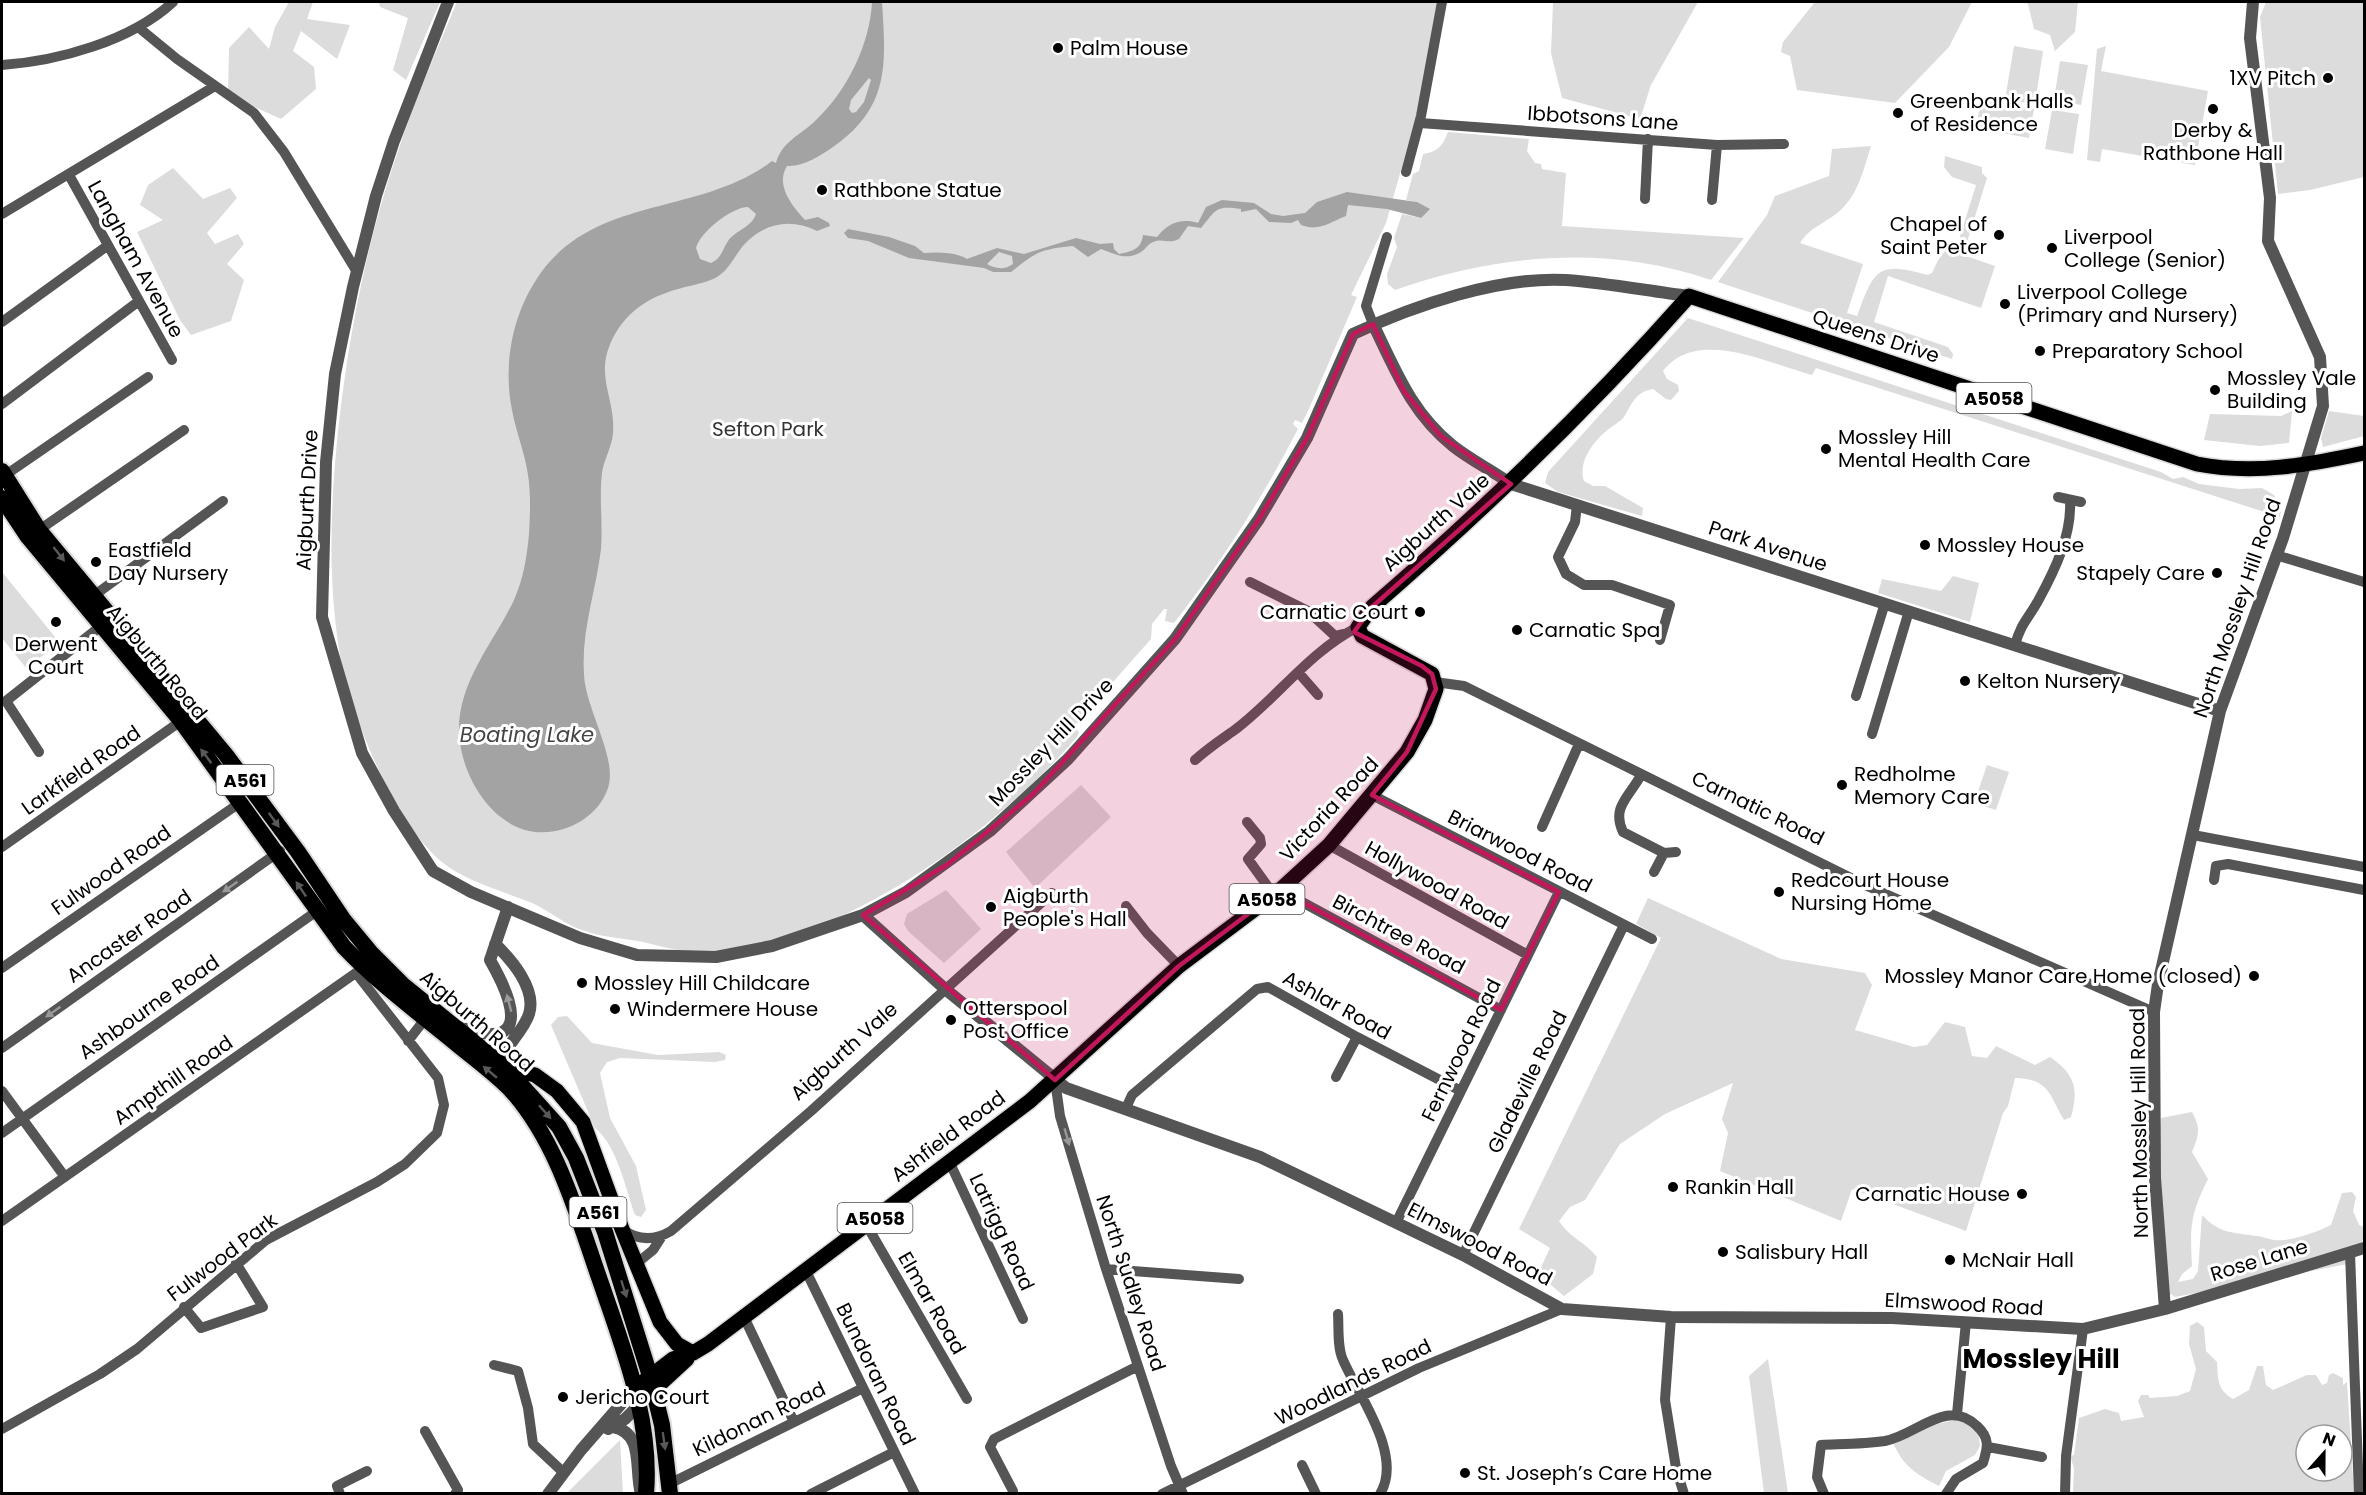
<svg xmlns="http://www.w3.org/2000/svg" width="2366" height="1495" viewBox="0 0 2366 1495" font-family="Poppins,sans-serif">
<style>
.green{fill:#dcdcdc;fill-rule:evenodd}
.water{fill:#a3a3a3;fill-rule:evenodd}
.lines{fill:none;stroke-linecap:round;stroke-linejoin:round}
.primary-casing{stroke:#dbdbdb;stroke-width:18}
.trunk-casing{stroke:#dbdbdb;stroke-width:20}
.minor{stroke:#555;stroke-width:10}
.tertiary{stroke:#555;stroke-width:12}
.primary{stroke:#000;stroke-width:15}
.trunk{stroke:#000;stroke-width:16}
.oneway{fill:#595959}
.oneway2{fill:#999}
.marked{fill:#c2185b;fill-opacity:0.2;stroke:#c2185b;stroke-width:4.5;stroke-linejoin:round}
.poi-dot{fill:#000;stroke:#fff;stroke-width:2}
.labels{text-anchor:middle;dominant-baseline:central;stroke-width:6;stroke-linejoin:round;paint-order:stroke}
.shield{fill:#fff;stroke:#4c4c4c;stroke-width:1.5}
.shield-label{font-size:18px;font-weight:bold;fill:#000}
.poi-label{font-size:20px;fill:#000;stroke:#fff;text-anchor:start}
.street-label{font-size:20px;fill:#000;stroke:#fff}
.park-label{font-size:20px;fill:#333;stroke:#fff}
.water-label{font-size:21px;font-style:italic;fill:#444;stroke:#fff}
.district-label{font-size:26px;font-weight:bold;fill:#000;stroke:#fff}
</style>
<rect width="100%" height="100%" fill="#fff"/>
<path class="green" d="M289,2H313L307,19L350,25L337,59L301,31L293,51L314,67L316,89L281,119L228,95L229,48L249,27L269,49L275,27Z
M379,2H440L406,80L393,70L408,18L380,7Z
M457,2H1439L1420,103L1386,223L1351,295L1357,297L1308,411L1302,423L1295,420L1293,424L1298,429C1263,497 1221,563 1174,623L1165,621L1167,609H1164L1152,624L1151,639L1075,725L1079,733L1077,737C992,835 830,954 695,952C676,951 657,945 638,941C620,938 600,937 582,930C564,924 550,911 532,903C505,892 475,884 450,868C399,835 353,720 341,661C328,588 330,515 337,441C347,344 365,247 397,154C414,102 436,52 457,2Z
M1553,2H1698L1651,85L1640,119L1562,98L1551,53Z
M1815,2H1972L1949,47L1895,103L1797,90L1790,56L1781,52L1783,42Z
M2025,2H2078L2075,32L2055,51L2050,35L2034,29L2028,4Z
M2266,2H2364V177L2310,190L2278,194L2260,17Z
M2014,46L2043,51L2035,104L2005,100Z
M2106,46L2101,71L2208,91L2195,165L2102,149L2100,162L2087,160L2097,49Z
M2060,61L2088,65L2081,105L2054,100Z
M1981,99L2034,109L2029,138L1976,128Z
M2052,110L2079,114L2073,154L2045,149Z
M1448,132L1529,139L1527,151L1535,163L1541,164L1542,169L1566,173L1562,226L1744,238L1711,280C1606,244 1499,254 1395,290L1388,284L1387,274L1397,247L1394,238L1402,214L1421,218L1417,202L1406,200L1413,174L1419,171L1423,154C1438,152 1443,145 1448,132Z
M1871,146C1863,171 1858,197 1836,214C1823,224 1808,229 1800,243L1863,264L1847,313L1857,316C1874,271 1876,260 1927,275L1932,273C1938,260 1942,249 1957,246L1976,185L1952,177L1944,167L1945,156L1982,167V173L1987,178L1963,255L1995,266L1981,308L1888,276L1874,322L1948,347L1953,354L1952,359L1718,282L1767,215L1775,196L1829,176L1832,149Z
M173,168L203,199L230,188L237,198L207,233L215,244L238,234L244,244L227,264L244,280L231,321L191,335L180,320L137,232L163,220L140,205L148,185Z
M1688,318L2161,472L2173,479L2183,477L2199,484L2239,489L2262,488L2274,495L2281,509L2280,517L1816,368L1812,375C1767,363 1697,327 1663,371L1667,379L1678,385L1679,391L1671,400L1666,399L1653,389C1635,392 1632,404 1624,417C1619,423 1610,427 1605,432C1591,444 1578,464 1584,481L1593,486H1605L1643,508L1642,516L1558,492L1545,483L1548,472Z
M2292,411L2289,443L2260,446L2204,440L2210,414L2281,416Z
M2329,411L2364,416V436L2323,447L2321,438Z
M2,572L60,643L26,668L2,638Z
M1953,576L1979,583L1970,622L1878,593L1882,579L1941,591Z
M1987,765L2009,772L1996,810L1974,803Z
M1081,785L1111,817L1035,888L1006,852Z
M946,890L981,929L944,963L908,931L904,924L907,914Z
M1648,898L1781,959L1865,973L1872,985L1855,1030L1914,1047L1927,1045L1945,1022L1965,1027L1972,1056L1987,1058L1996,1046L2035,1065L2050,1057C2075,1074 2079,1089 2071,1117L2064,1120C2049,1095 2050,1079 2015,1078L2008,1106L2003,1113L1966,1231L1852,1189L1841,1221L1720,1171L1728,1133L1722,1119L1733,1083L1665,1114L1620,1144L1585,1200L1570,1207L1559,1221C1570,1238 1584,1241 1597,1257L1593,1274L1564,1296L1538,1274L1550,1248L1519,1229L1661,938L1636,924Z
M567,1016L592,1043L658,1055L719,1052L726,1055L725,1060L715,1062L620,1058L607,1062L600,1073L610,1118L636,1166L646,1210L641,1217L635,1215C625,1188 618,1147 595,1128L551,1025L558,1017Z
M2192,1112C2201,1128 2199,1135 2192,1152L2208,1179C2190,1215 2190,1227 2192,1266L2182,1274L2178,1282L2193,1279L2198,1271L2202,1215C2220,1234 2232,1232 2256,1236C2262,1236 2268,1239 2274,1240C2289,1242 2318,1232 2331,1225L2342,1193L2352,1192L2356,1197L2353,1211L2359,1225L2364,1227V1237L2353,1263L2175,1297L2171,1294L2167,1301L2159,1139L2161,1118Z
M2197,1322L2204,1327L2206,1351L2217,1362C2218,1378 2217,1390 2233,1399L2249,1390L2257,1366H2263L2266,1385L2273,1390L2307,1375H2316L2322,1385L2327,1383L2329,1375L2333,1373L2343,1378V1385L2347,1382L2354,1493H2073L2074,1468L2070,1456L2074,1455L2079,1418L2105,1409L2119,1413L2121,1421L2144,1417L2138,1401L2141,1395H2148L2150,1398L2177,1396L2190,1391L2196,1369L2189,1344L2190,1326ZM2306,1435H2342V1471H2306Z
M1768,1359L1788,1493H1764L1749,1376Z
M1955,1420L1971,1425L1979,1436L1980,1446L1975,1455L1946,1471L1939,1486C1916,1474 1904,1467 1893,1443L1937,1424Z
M620,1440L623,1493H567Z"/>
<path class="water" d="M872,2H882C886,64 890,107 833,147C820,156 803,167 787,166C775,185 792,206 805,220L818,217L829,223L830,226L817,231C789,217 762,224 742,247C735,256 730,267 721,274C713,281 701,283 690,286C658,293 632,305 615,334C592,375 616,396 613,433C612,447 604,459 602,473C599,498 603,524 601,549C596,591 581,631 584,674C585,708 618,758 608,788C597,821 557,839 525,830C486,818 460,771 459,731C458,682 494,642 514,600C523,580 527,557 529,534C530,515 531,494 528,475C525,453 516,432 512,410C502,360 514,306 546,266C604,196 703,214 772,161L776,163C782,141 801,135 816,120C847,91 870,44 872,2ZM869,78L871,80L864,102L856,112L852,113L849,109L851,100ZM748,207L756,214C751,228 737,229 728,241C722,250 722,258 711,263L700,259L696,248C700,232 732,207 748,207Z
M1347,192L1417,202L1430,209L1421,218L1387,209L1348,205L1346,216C1330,222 1319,232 1301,225L1298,220L1291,223L1269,222L1256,209L1241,212V209C1215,205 1216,210 1201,228L1188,226L1179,239C1170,244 1164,239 1156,241C1148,243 1147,248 1141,252C1127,261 1114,254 1101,249L1088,257L1073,246C1041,249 1036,252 1011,272H993L984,268L909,258L868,241L848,238L844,233L848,229L889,237L915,246L924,253C937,252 956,252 967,259L997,248L1024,254L1076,238L1100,244L1113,243L1114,249L1119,254C1132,251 1141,250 1143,235L1157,237C1168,223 1181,218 1198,223L1206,207L1222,200L1254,203L1271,214L1283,216L1305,213L1317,202ZM999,252L1012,256L1013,264C1005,270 995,269 987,264Z"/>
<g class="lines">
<g class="primary-casing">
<path id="primary" d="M506,1068L535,1075L557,1091L583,1122L622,1229L660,1322L677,1344L693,1353
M635,1388L673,1359L693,1353L708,1344L1030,1101L1179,966L1280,890L1329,845L1407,752L1425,720L1436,689L1432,674L1362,636L1358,627L1372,607C1485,509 1590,408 1689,296L2197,464C2254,475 2308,465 2364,453
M647,1396L687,1359"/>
</g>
<g class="trunk-casing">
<path id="trunk" d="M2,471L39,530L226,755L298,852L343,919L372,954L403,985L506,1068L559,1127L576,1158L605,1232L650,1376L662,1425L670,1494
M2,498L28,537L181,721L344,947C378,983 419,1013 458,1045C475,1059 494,1073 510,1089C559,1143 578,1219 602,1286C625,1354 652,1421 646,1494"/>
</g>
<path class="minor" d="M138,27L177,59L254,113L284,152L357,272
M2,65C58,61 131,41 173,2
M1420,123L1717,145L1784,144
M1406,172L1421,116L1442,2
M69,175L172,360
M1645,199L1648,139
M1712,200L1717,145
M2,214L215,86
M2,322L107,246
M1373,324L1366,306L1387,237
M2,404L139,301
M4,476L148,377
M2058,497L2081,502
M1577,505L1575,522L1558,557L1566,574L1584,585H1612L1670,605L1660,640
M39,530L184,430
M2276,555L2364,582
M1250,582L1308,611L1335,636L1344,634
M92,597L223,501
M2015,645C2021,623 2028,619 2038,601C2055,570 2072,535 2070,500
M1298,672L1318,695
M1435,682L1464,686L1865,885L2154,1012
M1856,696L1885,603
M1872,734L1909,611
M39,752L6,701L101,626
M1195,760C1208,748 1222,739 1236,729C1278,697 1310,651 1358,627
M1641,775C1630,796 1611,807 1623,832L1664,853
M1372,795L1652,939
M1247,822L1260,838L1261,844L1248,859L1274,895
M1542,827L1579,744
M2193,835L2364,867
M1329,845L1528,955
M2,847L181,721
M1654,872L1664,853L1676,852
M2214,880L2216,866L2228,864L2364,890
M1280,890L1501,1010
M1126,906L1147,933L1179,966
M2,968L241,802
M408,1041L425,1019
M2,1048L280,851
M1336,1077L1357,1037
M1055,1080L1060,1116L1106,1269L1171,1466L1183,1494
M2,1091L65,1177
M1126,1108L1132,1095L1257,989L1268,987L1357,1037L1461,1091
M2,1133L317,911
M949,1161L1023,1319
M2,1221L360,970
M1396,1223L1559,892
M866,1224L967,1399
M622,1229C638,1241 654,1241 671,1231L811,1111L1052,893
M2350,1253L2359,1494
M1463,1255L1624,925
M636,1264L653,1250L662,1236
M1106,1269L1239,1279
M806,1271L915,1494
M184,1307L201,1328L263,1307L236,1263
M1338,1314C1339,1328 1337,1347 1343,1360C1358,1395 1404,1455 1380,1494
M744,1317L794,1422
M1671,1317L1665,1400L1676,1468L1684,1494
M494,1365L518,1371L528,1408L533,1444L563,1472
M1957,1414L1966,1322
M2,1429L100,1374L137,1349L266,1240L377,1182L405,1164L437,1133L444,1105L438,1078L356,973
M425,1431L458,1490L455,1494
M1988,1447L2042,1457
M1302,1465L1316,1494
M671,1483L863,1388
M1013,1491L990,1447L994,1439L1138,1366
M340,1494L337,1486L367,1471
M811,1494L894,1452
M1162,1494L1419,1368L1562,1309
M1824,1494L1817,1477L1821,1445C1842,1444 1864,1444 1885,1441C1917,1435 1947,1397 1977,1426C1990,1438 1988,1447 1983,1463L1956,1479L1946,1494
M2065,1494L2066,1456L2083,1329"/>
<path class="tertiary" d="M448,2L394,141L376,196L353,287L335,374L326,462L322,617L362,753L394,811L433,871L471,892L580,938L637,955L716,957L772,946L863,915L906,892L990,831L1068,759L1175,639L1259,519L1307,438L1353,334C1413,306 1499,276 1566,280C1607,283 1648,291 1689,296
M1373,324C1396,371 1411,412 1453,446C1472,461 1492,470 1511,484L2220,711
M863,915L944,988L1066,1088L1260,1157L1463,1255L1562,1309L1671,1317L1892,1318L2083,1329L2165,1309L2364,1248
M495,944C511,959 537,989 529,1014C524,1030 507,1045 499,1062
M458,1027C469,1029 484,1035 495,1034C530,1030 498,974 490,960L508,907
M2165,1309L2155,1178L2154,1012L2158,984L2220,711L2283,538L2323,406L2320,357L2268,241L2270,198L2250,38L2253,2
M613,1427C645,1433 634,1470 641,1494
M608,1429L625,1419L640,1404
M548,1494L581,1450L635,1388"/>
<use href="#primary" class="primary"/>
<use href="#trunk" class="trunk"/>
</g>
<defs><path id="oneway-solid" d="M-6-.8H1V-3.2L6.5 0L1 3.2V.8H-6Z" transform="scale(1.5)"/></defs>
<g class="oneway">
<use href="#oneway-solid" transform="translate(59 554) rotate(52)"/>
<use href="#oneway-solid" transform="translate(206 756) rotate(-127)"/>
<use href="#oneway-solid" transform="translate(274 820) rotate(54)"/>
<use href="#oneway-solid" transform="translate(301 889) rotate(-124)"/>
<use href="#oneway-solid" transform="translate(490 1072) rotate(-140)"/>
<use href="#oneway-solid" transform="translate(545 1112) rotate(48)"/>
<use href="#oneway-solid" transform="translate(624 1289) rotate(72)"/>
<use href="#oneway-solid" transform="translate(664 1441) rotate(82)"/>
</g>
<g class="oneway2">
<use href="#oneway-solid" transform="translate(230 887) rotate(145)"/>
<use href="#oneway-solid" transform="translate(509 1003) rotate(-105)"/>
<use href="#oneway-solid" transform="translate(53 1012) rotate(145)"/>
<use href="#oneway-solid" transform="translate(1067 1137) rotate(74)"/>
</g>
<path class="marked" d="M1373,324L1404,391L1441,436L1511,484L1372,607L1354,632L1422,666L1432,674L1436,689L1407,752L1372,795L1559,892L1501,1010L1280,890L1179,966L1055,1080L863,915L948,864L1033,794L1175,639L1259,519L1307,438L1353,334Z"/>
<g class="poi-dot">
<circle cx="1058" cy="48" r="6"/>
<circle cx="2328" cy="78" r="6"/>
<circle cx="2213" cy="109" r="6"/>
<circle cx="1898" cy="113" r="6"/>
<circle cx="822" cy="190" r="6"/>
<circle cx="1999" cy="235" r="6"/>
<circle cx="2052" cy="248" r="6"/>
<circle cx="2005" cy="304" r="6"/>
<circle cx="2040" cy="351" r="6"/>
<circle cx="2215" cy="390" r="6"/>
<circle cx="1826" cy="449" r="6"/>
<circle cx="1925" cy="545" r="6"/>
<circle cx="96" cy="562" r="6"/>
<circle cx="2217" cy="573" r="6"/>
<circle cx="1420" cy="612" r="6"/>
<circle cx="56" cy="622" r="6"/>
<circle cx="1517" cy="630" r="6"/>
<circle cx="1965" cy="681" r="6"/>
<circle cx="1842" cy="785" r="6"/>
<circle cx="1779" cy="892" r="6"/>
<circle cx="991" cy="907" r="6"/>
<circle cx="2254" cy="976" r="6"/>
<circle cx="582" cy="983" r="6"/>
<circle cx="615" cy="1009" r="6"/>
<circle cx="951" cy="1020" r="6"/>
<circle cx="1673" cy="1187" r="6"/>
<circle cx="2022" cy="1194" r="6"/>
<circle cx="1723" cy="1252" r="6"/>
<circle cx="1950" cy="1260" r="6"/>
<circle cx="563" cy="1397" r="6"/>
<circle cx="1465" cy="1473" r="6"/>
</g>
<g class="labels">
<g class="shield">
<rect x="1956.5" y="383" width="75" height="30" rx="4.5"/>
<rect x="216.5" y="765" width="57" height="30" rx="4.5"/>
<rect x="1229.5" y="884" width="75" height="30" rx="4.5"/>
<rect x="569.5" y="1197" width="57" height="30" rx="4.5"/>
<rect x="837.5" y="1203" width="75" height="30" rx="4.5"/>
</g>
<g class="shield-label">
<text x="1994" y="398">A5058</text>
<text x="245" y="780">A561</text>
<text x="1267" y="899">A5058</text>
<text x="598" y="1212">A561</text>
<text x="875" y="1218">A5058</text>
</g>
<g class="poi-label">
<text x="1070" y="48">Palm House</text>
<text x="2316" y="78" text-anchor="end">1XV Pitch</text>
<text x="1910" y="101">Greenbank Halls<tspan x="1910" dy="23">of Residence</tspan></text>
<text x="2213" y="130" text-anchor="middle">Derby &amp;<tspan x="2213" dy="23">Rathbone Hall</tspan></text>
<text x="834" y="190">Rathbone Statue</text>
<text x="1987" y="224" text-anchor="end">Chapel of<tspan x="1987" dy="23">Saint Peter</tspan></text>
<text x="2064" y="237">Liverpool<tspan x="2064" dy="23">College (Senior)</tspan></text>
<text x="2017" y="292">Liverpool College<tspan x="2017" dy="23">(Primary and Nursery)</tspan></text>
<text x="2052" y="351">Preparatory School</text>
<text x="2227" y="378">Mossley Vale<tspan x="2227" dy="23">Building</tspan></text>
<text x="1838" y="437">Mossley Hill<tspan x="1838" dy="23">Mental Health Care</tspan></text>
<text x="1937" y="545">Mossley House</text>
<text x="108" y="550">Eastfield<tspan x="108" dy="23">Day Nursery</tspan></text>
<text x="2205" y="573" text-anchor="end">Stapely Care</text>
<text x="1408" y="612" text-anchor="end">Carnatic Court</text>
<text x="1529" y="630">Carnatic Spa</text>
<text x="56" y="644" text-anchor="middle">Derwent<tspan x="56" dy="23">Court</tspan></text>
<text x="1977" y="681">Kelton Nursery</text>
<text x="1854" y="774">Redholme<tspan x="1854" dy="23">Memory Care</tspan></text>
<text x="1791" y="880">Redcourt House<tspan x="1791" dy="23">Nursing Home</tspan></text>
<text x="1003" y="896">Aigburth<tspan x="1003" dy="23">People's Hall</tspan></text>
<text x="2242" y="976" text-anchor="end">Mossley Manor Care Home (closed)</text>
<text x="594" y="983">Mossley Hill Childcare</text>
<text x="963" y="1008">Otterspool<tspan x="963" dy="23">Post Office</tspan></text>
<text x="627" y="1009">Windermere House</text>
<text x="1685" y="1187">Rankin Hall</text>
<text x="2010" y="1194" text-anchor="end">Carnatic House</text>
<text x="1735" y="1252">Salisbury Hall</text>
<text x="1962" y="1260">McNair Hall</text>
<text x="575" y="1397">Jericho Court</text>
<text x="1477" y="1473">St. Joseph’s Care Home</text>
</g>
<g class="street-label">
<text transform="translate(1603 118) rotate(4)">Ibbotsons Lane</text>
<text transform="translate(136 259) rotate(61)">Langham Avenue</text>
<text transform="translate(1876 336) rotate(18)">Queens Drive</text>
<text transform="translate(307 500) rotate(-87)">Aigburth Drive</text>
<text transform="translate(1436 522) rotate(-42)">Aigburth Vale</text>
<text transform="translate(1768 546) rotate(18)">Park Avenue</text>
<text transform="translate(2237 608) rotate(-71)">North Mossley Hill Road</text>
<text transform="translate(157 662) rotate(50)">Aigburth Road</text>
<text transform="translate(1051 742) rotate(-46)">Mossley Hill Drive</text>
<text transform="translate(81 770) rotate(-35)">Larkfield Road</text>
<text transform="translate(1758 808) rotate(26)">Carnatic Road</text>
<text transform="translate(1329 809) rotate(-47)">Victoria Road</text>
<text transform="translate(1520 851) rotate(27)">Briarwood Road</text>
<text transform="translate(111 870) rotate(-35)">Fulwood Road</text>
<text transform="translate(1437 885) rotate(29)">Hollywood Road</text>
<text transform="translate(1399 934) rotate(28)">Birchtree Road</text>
<text transform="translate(129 936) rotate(-35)">Ancaster Road</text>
<text transform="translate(1337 1005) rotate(29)">Ashlar Road</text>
<text transform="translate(149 1007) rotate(-35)">Ashbourne Road</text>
<text transform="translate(477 1021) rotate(41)">Aigburth Road</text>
<text transform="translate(1461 1050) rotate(-64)">Fernwood Road</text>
<text transform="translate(844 1051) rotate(-42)">Aigburth Vale</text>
<text transform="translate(173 1080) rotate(-35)">Ampthill Road</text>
<text transform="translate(1527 1082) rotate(-64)">Gladeville Road</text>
<text transform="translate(2139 1123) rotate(-91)">North Mossley Hill Road</text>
<text transform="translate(948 1136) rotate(-37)">Ashfield Road</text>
<text transform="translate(1002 1232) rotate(65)">Latrigg Road</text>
<text transform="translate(1480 1244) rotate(27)">Elmswood Road</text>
<text transform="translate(222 1257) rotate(-37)">Fulwood Park</text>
<text transform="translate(2259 1260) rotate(-17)">Rose Lane</text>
<text transform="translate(1131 1283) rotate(72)">North Sudley Road</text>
<text transform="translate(932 1303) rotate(60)">Elmar Road</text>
<text transform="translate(1964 1304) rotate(3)">Elmswood Road</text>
<text transform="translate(876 1374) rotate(64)">Bundoran Road</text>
<text transform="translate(1353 1382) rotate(-26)">Woodlands Road</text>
<text transform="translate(759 1419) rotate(-26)">Kildonan Road</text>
</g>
<g class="park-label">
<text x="768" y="429">Sefton Park</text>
</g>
<g class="water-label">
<text x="527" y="734">Boating Lake</text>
</g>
<g class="district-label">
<text x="2041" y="1359">Mossley Hill</text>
</g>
</g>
<rect width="2366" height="1495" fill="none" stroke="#000000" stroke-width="6"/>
<g transform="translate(2324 1453) rotate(21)"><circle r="28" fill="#ffffff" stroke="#999999" stroke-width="1.5"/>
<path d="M0-4.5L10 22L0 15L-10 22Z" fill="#000000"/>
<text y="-9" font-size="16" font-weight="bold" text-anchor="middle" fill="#000000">N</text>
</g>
</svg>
